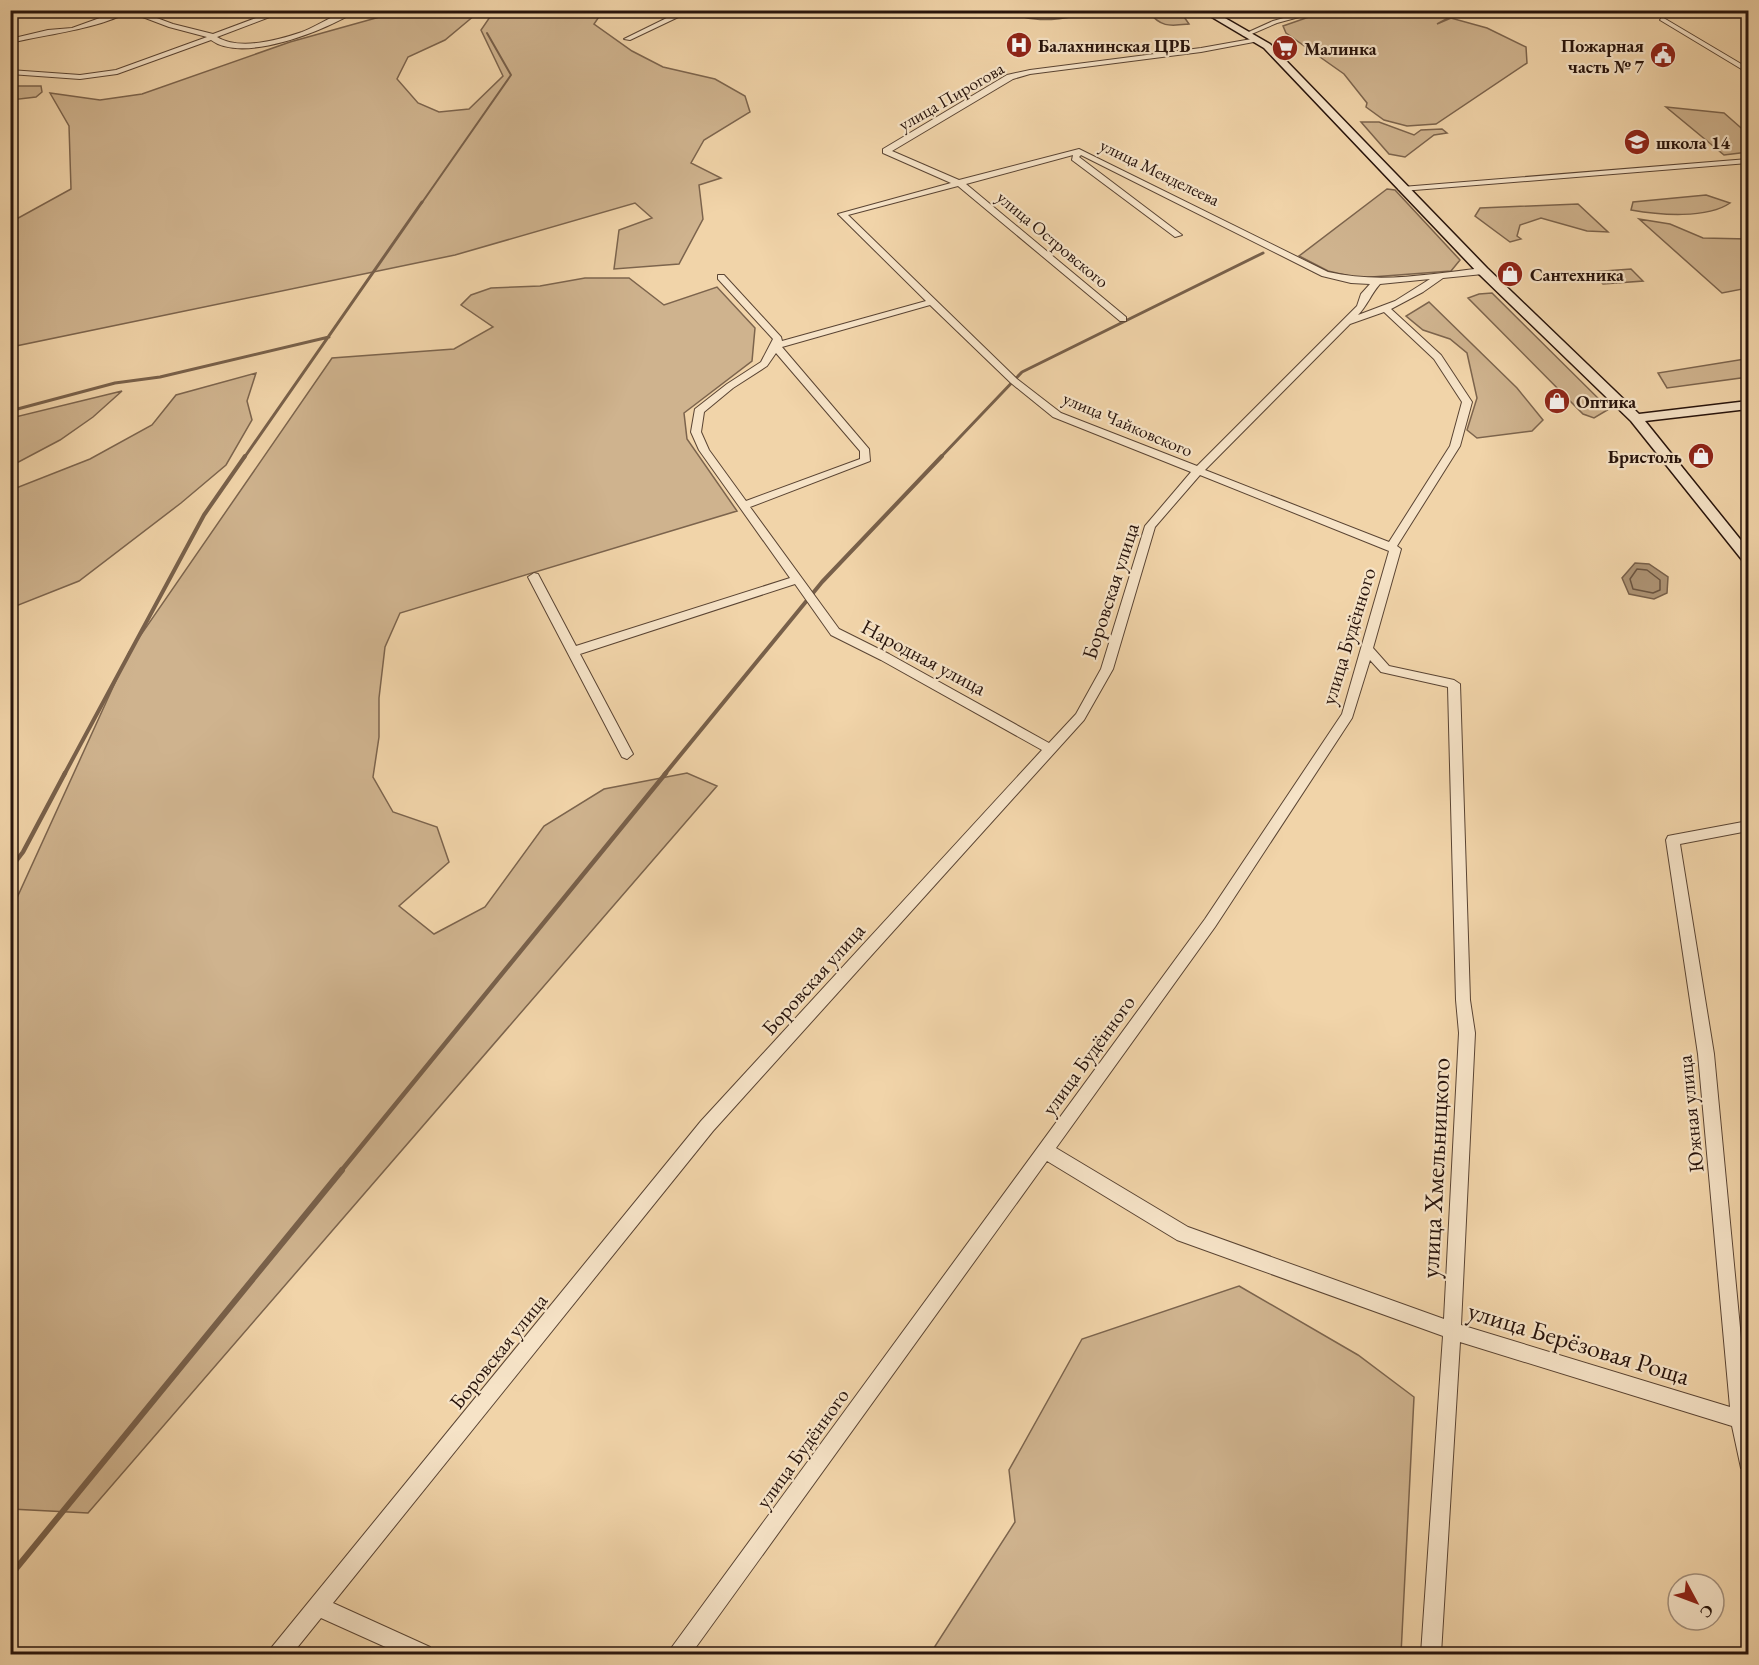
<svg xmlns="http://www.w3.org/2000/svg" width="1759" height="1665" viewBox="0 0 1759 1665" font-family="'EB Garamond',serif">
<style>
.green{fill:#cfb38e;stroke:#7c644d;stroke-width:1.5}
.water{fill:#ad9374;stroke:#78604a;stroke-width:1.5}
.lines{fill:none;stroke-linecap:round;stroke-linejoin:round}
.shore{stroke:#6a5440;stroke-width:1.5}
.stream-far4{stroke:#78604a;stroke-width:2}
.stream-far3{stroke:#78604a;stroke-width:3}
.stream-far2{stroke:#78604a;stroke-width:4}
.stream-far1{stroke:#78604a;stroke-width:4.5}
.stream{stroke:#78604a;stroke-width:6}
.street-casing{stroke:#5a4433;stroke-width:2}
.secondary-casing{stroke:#28140c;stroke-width:3}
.street{fill:#f6e3c7;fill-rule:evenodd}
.secondary{fill:#f6e3c7;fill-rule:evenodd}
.labels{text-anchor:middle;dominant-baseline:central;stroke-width:4.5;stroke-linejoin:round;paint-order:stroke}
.far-poi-label{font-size:18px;font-weight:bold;fill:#28140c;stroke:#f6e3c7;text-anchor:start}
.far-street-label{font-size:18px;fill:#28140c;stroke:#f6e3c7}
.street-label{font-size:21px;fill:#28140c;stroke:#f6e3c7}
.near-street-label{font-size:26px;fill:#28140c;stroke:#f6e3c7}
</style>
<rect width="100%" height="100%" fill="#f1d4a9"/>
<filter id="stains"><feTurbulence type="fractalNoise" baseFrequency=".00333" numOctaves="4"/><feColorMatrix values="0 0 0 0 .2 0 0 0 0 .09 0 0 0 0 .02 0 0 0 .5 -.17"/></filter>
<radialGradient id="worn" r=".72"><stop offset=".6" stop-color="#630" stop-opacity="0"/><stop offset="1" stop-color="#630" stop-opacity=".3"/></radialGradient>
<path class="green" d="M470,10L475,15L445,40L408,57L397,79L418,103L439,112L469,109L503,76L481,30L494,11H603L594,24L632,51L663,67L715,79L745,96L750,112L704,140L691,163L721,178L699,185L703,219L679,264L614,269L619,230L652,218L635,203L455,255L11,347V222L71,189L69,126L50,93L100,100L142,94L290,42L401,11Z
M1005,11H1072L1076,16C1051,21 1029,22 1005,11Z
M1148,11H1180L1189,24C1170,26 1161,28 1148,11Z
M1326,11H1461L1437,24L1451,18L1487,28L1526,47L1527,63L1436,124L1407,126L1384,120L1366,107L1367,103L1344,74L1286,33L1283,26Z
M11,86H41L42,92L36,97L11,100Z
M1666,107L1724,113L1748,134V152L1724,155Z
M1361,122H1379L1414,135L1421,130L1442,129L1447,133L1434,135L1405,157L1389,154Z
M1387,189L1395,190L1460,260L1451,271L1358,278L1328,271L1299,256Z
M1706,195L1730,203C1707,219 1659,215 1631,210L1633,202Z
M1578,204L1608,232L1587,231L1541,218L1520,225L1517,236L1521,239L1510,242L1475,216L1480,208Z
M1639,219L1670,224L1703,238L1748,239V288L1722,293Z
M1631,269L1643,281L1603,284L1592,272Z
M585,278H629L664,305L717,287L755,328L752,361L684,413L687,439L737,511L400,613L385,647L379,698V737L373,777L393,812L437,827L449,862L399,906L434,934L485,907L544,826L604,789L687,773L717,786L88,1513L11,1509V911L129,652L332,358L454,349L493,327L461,305L471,295L491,288L540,286Z
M1492,293L1609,409L1594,418L1583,414L1468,298L1479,294Z
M1429,302L1517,388L1543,420L1532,431L1477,438L1467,430L1477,398L1467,353L1450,339L1423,330L1406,316Z
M1745,359L1748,360V377L1667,388L1658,373Z
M256,373L247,401L252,420L226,465L181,503L79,581L11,608V490L90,459L152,425L176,395Z
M122,391L93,417L60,440L11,466V418Z
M1239,1286L1358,1355L1414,1397L1401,1654H930L1015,1522L1009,1470L1082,1339Z"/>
<path class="water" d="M1635,563L1649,564L1668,577L1667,593L1654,599L1629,594L1622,578Z"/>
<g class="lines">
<path class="shore" d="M1637,569L1647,570L1660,580V590L1653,593L1633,589L1630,579Z"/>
<path class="stream-far4" d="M421,204L511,75L487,33"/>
<path class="stream-far3" d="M10,411L115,383L160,377L329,337
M244,458L422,202
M940,458L1022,372L1263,253"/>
<path class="stream-far2" d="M64,775L204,515L245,456
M664,775L822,582L942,456"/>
<path class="stream-far1" d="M10,869L23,852L65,773
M341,1171L666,773"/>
<path class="stream" d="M10,1576L342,1170"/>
<g class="street-casing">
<path id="street" d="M122,10H133C95,30 52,33 10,43V39L48,30L72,28Z
M140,10H147L146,14L173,24L213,34L277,10H288L217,37C240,51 278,40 302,32C321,25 338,10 358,10C327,30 243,64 211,40L117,74L80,79L10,74V70L80,75L116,70L207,37L169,27L140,16Z
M683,10H693L630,40L624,39Z
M1312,10H1325L1277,23L1247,36L1242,35L1273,21Z
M1643,10H1650V11L1647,13Z
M1662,17L1748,68V73L1660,20Z
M1257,38L1261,40L1259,41L1201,52L1030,74L1013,79L892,151L959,180L1079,149L1328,272C1380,284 1431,274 1483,268L1487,271L1483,274L1443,278L1423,292L1391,309L1441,355L1472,402L1460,446L1397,546L1401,549L1373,648L1389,666L1454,680L1460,684L1470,1000L1475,1033L1461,1325L1730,1407L1698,1054L1666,840L1668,836L1673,835L1748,821V831L1680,844L1714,1054L1748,1412V1470L1741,1468L1732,1426L1460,1342L1441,1654H1421L1443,1336L1177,1240L1047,1161L691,1654H669L672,1647L1205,919L1342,714L1389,551L1200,475L1155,527L1113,669L1084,720L713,1131L333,1603L430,1647L433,1654H401L321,1618L292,1654H269L272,1647L701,1121L1042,750L881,660L831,635L795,584L580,654L633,754L627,759L622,757L528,577L534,573L538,574L576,646L790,578L699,450L691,432L695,409L727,384L761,362L773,339L718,279V275H724L781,337L782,341L926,301L838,214L951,183L883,153V149L1007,75L1030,70L1201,48ZM1073,155L1072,160L1175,237L1182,235L1079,157L1081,155L1322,276L1351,283L1370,284L1361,294L1357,306L1197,466L1061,413L1017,379L848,215L958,186L1120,321H1126V317L966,184ZM1430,279L1395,301L1358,315C1367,306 1371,294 1380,284ZM930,305L1011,383L1053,417L1191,472L1145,526L1101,669L1076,714L1049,743L889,654L839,629L750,507L870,461L869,449L782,347ZM1384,312L1434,359L1462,402L1450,446L1389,542L1205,470L1350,324ZM776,353L860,451V459L746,501L709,450L701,432L704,412L733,388L767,366ZM1370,660L1381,672L1448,687L1456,1000L1459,1033L1444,1319L1188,1227L1056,1148L1215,927L1352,718Z
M1748,159V163L1402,191L1398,189L1402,187Z"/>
</g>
<g class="secondary-casing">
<path id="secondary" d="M1200,10H1211L1270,44L1487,268L1639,414L1748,401V409L1645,421L1748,549V563L1743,561L1631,421L1479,274L1264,48Z"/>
</g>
<use href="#street" class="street"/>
<use href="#secondary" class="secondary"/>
</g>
<defs>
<g id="hospital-disc" transform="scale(1.35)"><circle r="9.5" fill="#8f2418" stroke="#f6e3c7"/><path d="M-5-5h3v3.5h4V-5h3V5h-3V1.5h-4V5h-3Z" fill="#fff"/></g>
<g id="supermarket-disc" transform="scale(1.35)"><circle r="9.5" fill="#8f2418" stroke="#f6e3c7"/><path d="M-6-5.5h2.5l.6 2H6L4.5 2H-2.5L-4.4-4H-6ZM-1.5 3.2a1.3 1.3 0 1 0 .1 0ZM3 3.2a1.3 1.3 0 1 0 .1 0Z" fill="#fff"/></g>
<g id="civic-disc" transform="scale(1.35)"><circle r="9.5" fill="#8f2418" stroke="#f6e3c7"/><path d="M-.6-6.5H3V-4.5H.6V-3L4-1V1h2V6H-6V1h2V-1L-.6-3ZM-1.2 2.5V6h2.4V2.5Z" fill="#fff"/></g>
<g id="school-disc" transform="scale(1.35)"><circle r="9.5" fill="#8f2418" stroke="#f6e3c7"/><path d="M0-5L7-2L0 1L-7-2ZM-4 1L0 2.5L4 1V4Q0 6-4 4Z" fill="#fff"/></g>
<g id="shop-disc" transform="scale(1.35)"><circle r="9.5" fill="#8f2418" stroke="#f6e3c7"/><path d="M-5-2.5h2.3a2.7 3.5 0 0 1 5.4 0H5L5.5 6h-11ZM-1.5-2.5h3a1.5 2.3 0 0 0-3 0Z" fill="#fff"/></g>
</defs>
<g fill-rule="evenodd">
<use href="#hospital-disc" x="1019" y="45"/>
<use href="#supermarket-disc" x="1285" y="48"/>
<use href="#civic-disc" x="1663" y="55"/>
<use href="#school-disc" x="1637" y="142"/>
<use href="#shop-disc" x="1510" y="274"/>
<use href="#shop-disc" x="1557" y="401"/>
<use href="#shop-disc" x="1701" y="456"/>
</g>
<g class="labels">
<g class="far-poi-label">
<text x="1038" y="45">Балахнинская ЦРБ</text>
<text x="1644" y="45" text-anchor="end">Пожарная<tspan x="1644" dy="21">часть № 7</tspan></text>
<text x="1304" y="48">Малинка</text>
<text x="1656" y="142">школа 14</text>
<text x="1530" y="274">Сантехника</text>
<text x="1576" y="401">Оптика</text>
<text x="1682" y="456" text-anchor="end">Бристоль</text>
</g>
<g class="far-street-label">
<text transform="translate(951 96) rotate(-30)">улица Пирогова</text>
<text transform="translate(1160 172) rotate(26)">улица Менделеева</text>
<text transform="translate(1053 239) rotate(40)">улица Островского</text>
<text transform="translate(1128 424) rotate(23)">улица Чайковского</text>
</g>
<g class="street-label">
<text transform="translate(1110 591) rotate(-72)">Боровская улица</text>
<text transform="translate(1348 636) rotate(-73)">улица Будённого</text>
<text transform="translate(924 657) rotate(28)">Народная улица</text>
<text transform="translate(813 979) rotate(-48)">Боровская улица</text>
<text transform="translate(1088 1055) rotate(-54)">улица Будённого</text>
<text transform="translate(1690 1114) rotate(-96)">Южная улица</text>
<text transform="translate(498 1351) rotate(-51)">Боровская улица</text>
<text transform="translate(802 1448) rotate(-54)">улица Будённого</text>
</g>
<g class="near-street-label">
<text transform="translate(1435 1168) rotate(-87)">улица Хмельницкого</text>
<text transform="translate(1579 1343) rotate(17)">улица Берёзовая Роща</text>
</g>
</g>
<rect width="1759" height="1665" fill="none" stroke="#f1d4a9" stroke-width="36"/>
<rect x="12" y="12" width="1735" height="1641" fill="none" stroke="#28140c" stroke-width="3"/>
<rect x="18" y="18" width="1723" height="1629" fill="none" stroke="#28140c" stroke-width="1.5"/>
<g transform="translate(1696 1602) rotate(131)"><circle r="28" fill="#f6e3c7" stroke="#a4907c" stroke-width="1.5"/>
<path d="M0-4.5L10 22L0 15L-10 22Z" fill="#8f2418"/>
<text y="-9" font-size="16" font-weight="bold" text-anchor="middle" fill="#28140c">С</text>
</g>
<rect width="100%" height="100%" filter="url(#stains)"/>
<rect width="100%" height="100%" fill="url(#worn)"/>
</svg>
